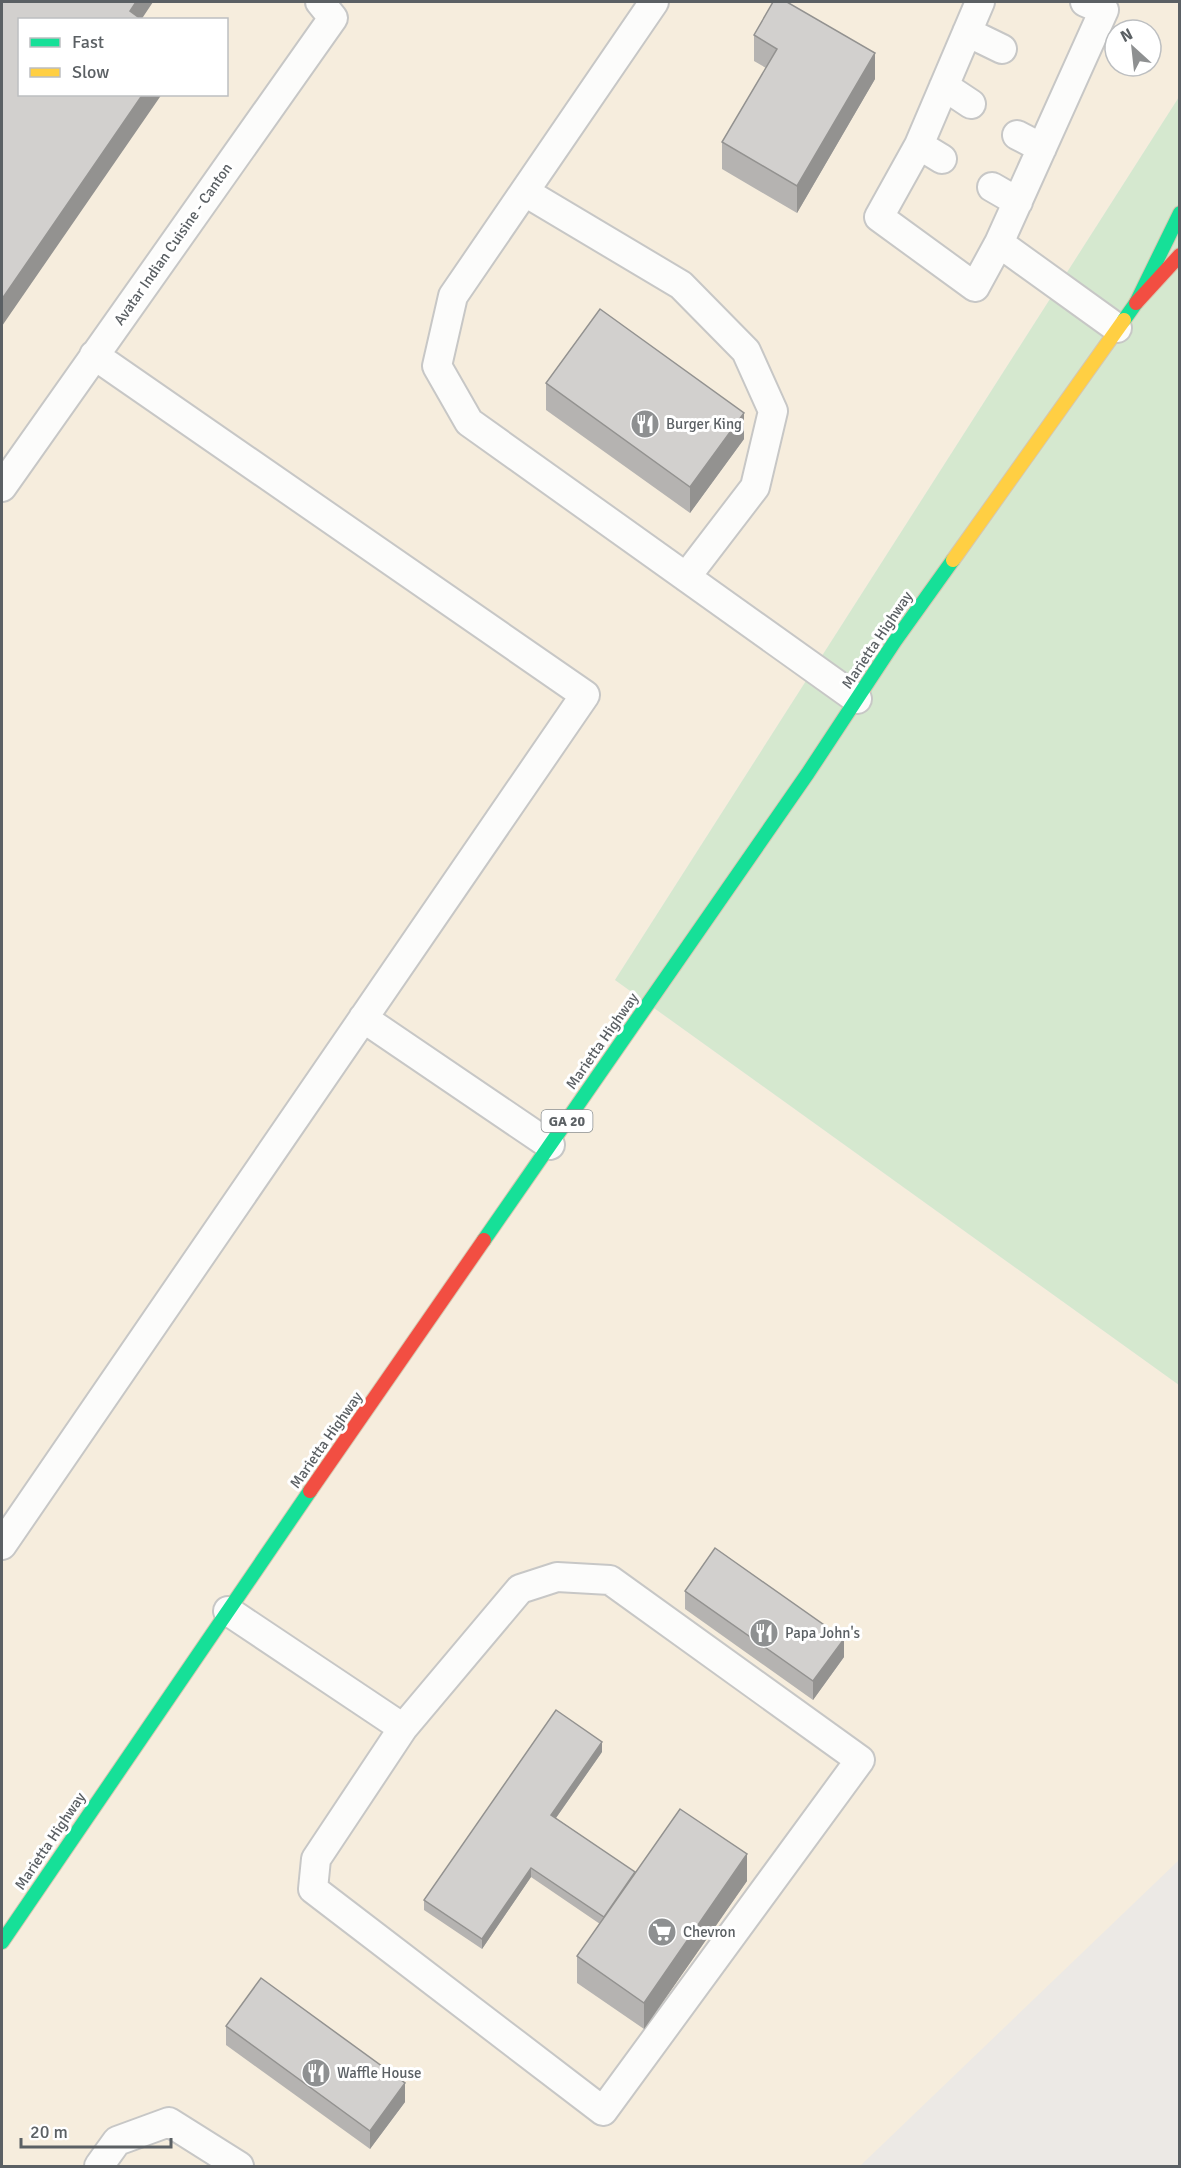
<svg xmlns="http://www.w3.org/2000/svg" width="1181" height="2168" viewBox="0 0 1181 2168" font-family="Signika,sans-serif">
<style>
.commercial{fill:#f6eddd;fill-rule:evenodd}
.green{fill:#d5e8cf}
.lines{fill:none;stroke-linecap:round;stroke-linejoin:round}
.lane-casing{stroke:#c7c7c6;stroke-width:32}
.fast-casing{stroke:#d5c7b1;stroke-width:16}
.slow-casing{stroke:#d5c7b1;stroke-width:16}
.jam-casing{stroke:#d5c7b1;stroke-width:16}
.lane{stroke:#fcfcfb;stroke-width:28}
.fast{stroke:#16e098;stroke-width:14}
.slow{stroke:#ffcf43;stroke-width:14}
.jam{stroke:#f24e42;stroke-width:14}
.wall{fill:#b5b3b1}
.shaded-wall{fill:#939290}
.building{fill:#d2d0ce;stroke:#939290;stroke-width:1.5}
.labels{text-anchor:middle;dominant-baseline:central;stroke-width:6;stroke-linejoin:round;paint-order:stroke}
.shield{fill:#fff;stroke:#8c9092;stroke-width:1.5}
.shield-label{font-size:14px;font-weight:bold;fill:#5b6064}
.street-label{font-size:15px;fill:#5b6064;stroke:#fff}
.poi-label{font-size:15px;fill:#5b6064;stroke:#fff;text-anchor:start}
</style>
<rect width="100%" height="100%" fill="#ece9e5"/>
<path class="commercial" d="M2,2H1179V97L615,980L1179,1385V1860L860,2166H2ZM20,20H226V94H20ZM1115,30H1151V66H1115Z"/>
<path class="green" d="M1179,97V1385L615,980Z"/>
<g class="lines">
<g class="lane-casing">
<path id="lane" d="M654,2L453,296L437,366L469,422L857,699
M980,2L919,145L879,217L975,287L999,243L1117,328
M967,32L1002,49
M944,86L971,104
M1017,135L1042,148
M919,145L942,159
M992,187L1018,202
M525,192L681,285L746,351L773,411L755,487L686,577
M999,243L1104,10L1085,2
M2,487L333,18L320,2
M363,1018L550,1145
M2,1545L585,695L94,355
M228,1611L403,1728L520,1589L557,1577L610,1580L860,1760L603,2111L313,1889L316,1859L403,1728
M99,2166L117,2141L169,2122L239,2166"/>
</g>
<g class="fast-casing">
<path id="fast" d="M1124,320L1136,303L1180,213
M484,1240L808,773L895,641L953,560
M2,1942L310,1491"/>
</g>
<g class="slow-casing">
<path id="slow" d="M953,560L1124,320"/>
</g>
<g class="jam-casing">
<path id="jam" d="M1136,303L1180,255
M310,1491L484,1240"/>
</g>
<use href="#lane" class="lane"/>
<use href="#fast" class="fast"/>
<use href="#slow" class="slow"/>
<use href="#jam" class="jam"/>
</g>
<path class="wall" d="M754,35L875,79L797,213L722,169V142L766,68L754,61Z
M546,383L744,439L690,513L546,410Z
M685,1591L844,1657L813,1700L685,1609Z
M602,1752L556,1818L635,1874L747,1881L644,2029L577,1983V1956L600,1924L531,1877L482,1949L424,1910V1900Z
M226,2026L405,2102L370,2149L226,2045Z"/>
<path class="shaded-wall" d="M136,2H153L141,20L130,11Z
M875,53V79L797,213V186Z
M143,94H162L2,326V299Z
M744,413V439L690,513V487Z
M844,1639V1657L813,1700V1681Z
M602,1742V1752L551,1825V1815Z
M747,1854V1881L644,2029V2003Z
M531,1868V1877L482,1949V1939Z
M635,1872V1882L604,1926V1917Z
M405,2083V2102L370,2149V2131Z"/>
<path class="building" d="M2,2H136L130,11L142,20H20V94H143L2,299Z
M773,2H787L875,53L797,186L722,142L777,49L754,35Z
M600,309L744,413L690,487L546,383Z
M715,1548L844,1639L813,1681L685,1591Z
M556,1710L602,1742L551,1815L635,1872L604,1917L531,1868L482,1939L424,1900Z
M680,1809L747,1854L644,2003L577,1956Z
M261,1978L405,2083L370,2131L226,2026Z"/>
<defs>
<g id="restaurant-disc" transform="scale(1.5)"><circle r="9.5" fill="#8e9091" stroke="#fff"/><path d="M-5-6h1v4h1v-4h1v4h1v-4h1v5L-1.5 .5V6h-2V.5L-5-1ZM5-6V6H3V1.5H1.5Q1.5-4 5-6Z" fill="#fff"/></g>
<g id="supermarket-disc" transform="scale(1.5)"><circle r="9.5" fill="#8e9091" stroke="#fff"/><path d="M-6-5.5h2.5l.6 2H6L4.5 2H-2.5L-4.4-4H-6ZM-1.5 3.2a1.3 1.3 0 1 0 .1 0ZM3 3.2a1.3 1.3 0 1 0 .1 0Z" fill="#fff"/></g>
</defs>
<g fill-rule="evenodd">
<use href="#restaurant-disc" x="645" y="424"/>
<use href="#restaurant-disc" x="764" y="1633"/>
<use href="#supermarket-disc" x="662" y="1932"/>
<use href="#restaurant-disc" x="316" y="2073"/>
</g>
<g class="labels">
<rect class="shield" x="541.5" y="1110" width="51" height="22" rx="4.5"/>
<g class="shield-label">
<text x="567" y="1121">GA 20</text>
</g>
<g class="street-label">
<text transform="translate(173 244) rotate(-55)">Avatar Indian Cuisine - Canton</text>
<text transform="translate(877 640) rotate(-56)">Marietta Highway</text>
<text transform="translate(602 1041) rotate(-55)">Marietta Highway</text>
<text transform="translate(326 1440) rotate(-55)">Marietta Highway</text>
<text transform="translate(50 1841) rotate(-56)">Marietta Highway</text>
</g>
<g class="poi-label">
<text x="666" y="424">Burger King</text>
<text x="785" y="1633">Papa John's</text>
<text x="683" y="1932">Chevron</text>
<text x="337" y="2073">Waffle House</text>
</g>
</g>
<rect width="1181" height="2168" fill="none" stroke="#5b6064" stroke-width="6"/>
<rect x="18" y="18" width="210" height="78" fill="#ffffff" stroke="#bdbfc1" stroke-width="1.5"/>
<rect x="30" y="38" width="30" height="9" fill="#16e098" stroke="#bdbfc1" stroke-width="1.5"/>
<text x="72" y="48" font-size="18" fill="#5b6064">Fast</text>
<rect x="30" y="68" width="30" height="9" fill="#ffcf43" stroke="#bdbfc1" stroke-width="1.5"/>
<text x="72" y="78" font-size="18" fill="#5b6064">Slow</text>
<g transform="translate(1133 48) rotate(333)"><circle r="28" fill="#ffffff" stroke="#bdbfc1" stroke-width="1.5"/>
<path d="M0-4.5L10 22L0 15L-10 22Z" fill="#8e9091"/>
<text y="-9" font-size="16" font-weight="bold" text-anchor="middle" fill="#5b6064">N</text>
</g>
<path d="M21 2138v9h150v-9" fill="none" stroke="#5b6064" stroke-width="3"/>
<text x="30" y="2138" font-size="18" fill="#5b6064" stroke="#ffffff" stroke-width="4.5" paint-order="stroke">20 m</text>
</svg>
